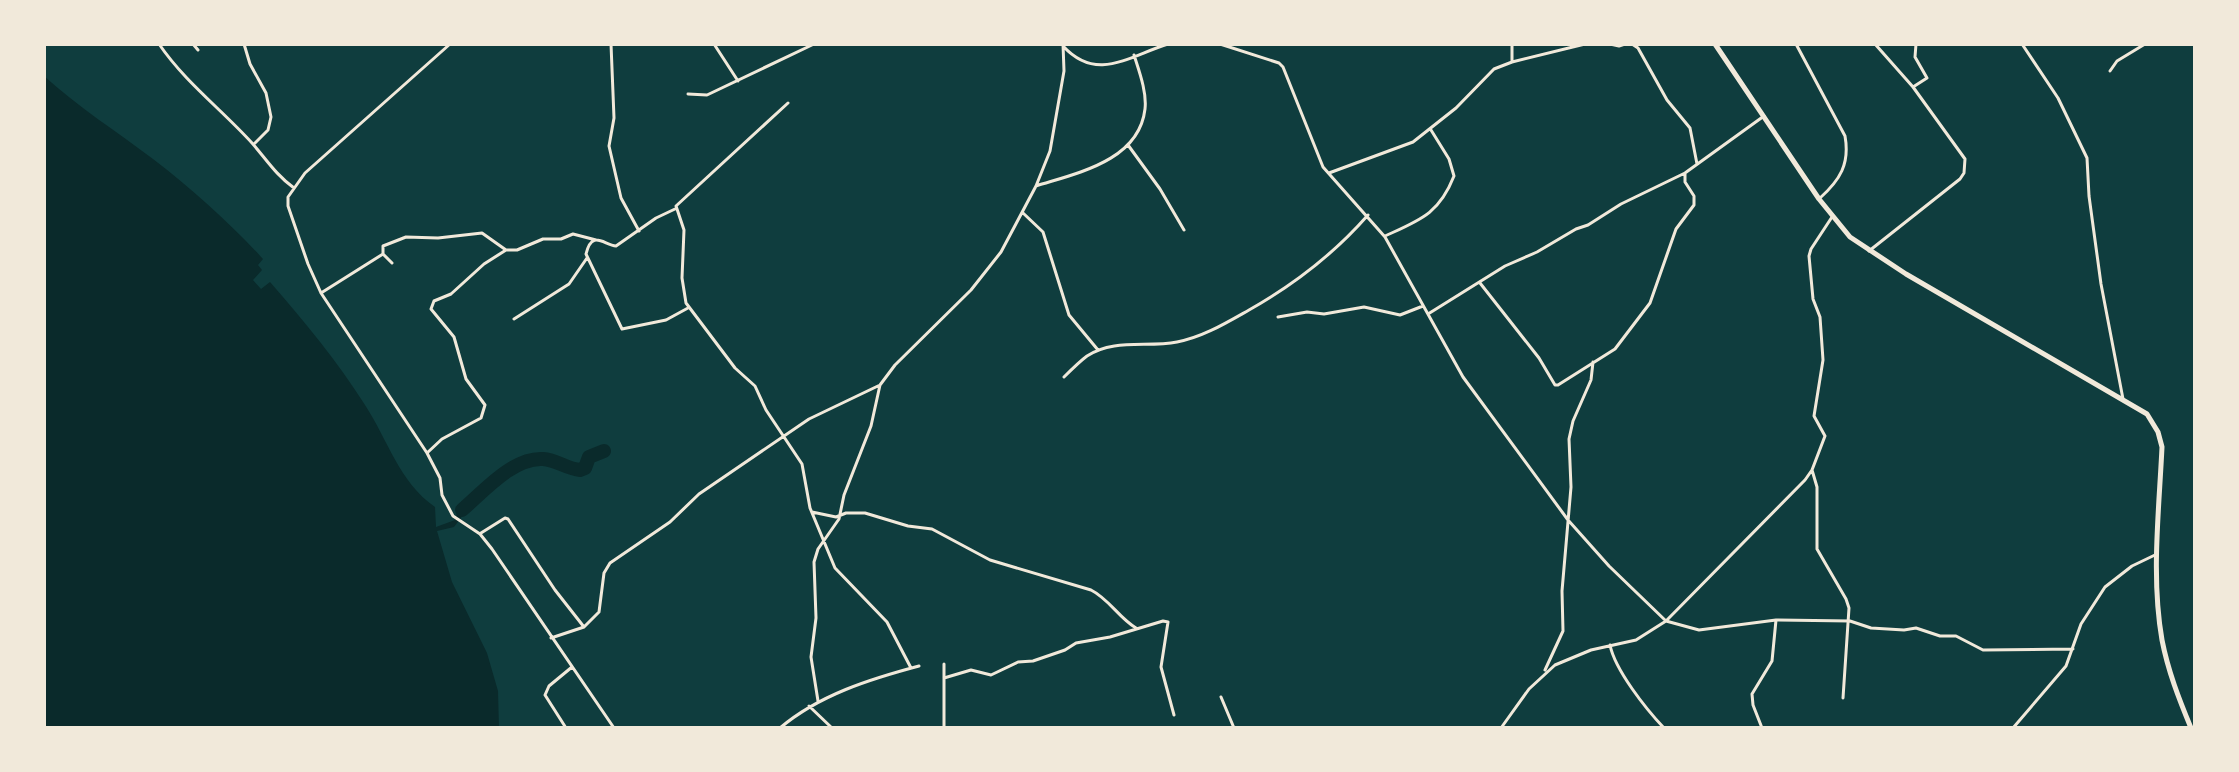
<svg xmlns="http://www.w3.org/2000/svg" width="2239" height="772" viewBox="0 0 2239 772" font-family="'PT Sans',sans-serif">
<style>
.water{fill:#0a2a2b}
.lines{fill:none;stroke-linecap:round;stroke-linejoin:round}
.river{stroke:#0a2a2b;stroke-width:14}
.minor{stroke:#f1e9da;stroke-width:3}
.secondary{stroke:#f1e9da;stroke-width:5}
</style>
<rect width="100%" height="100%" fill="#0f3d3e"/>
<path class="water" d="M44,76C78,107 116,131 153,159C192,189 230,223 263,259L258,265L262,270L253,280L261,289L270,282C305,322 337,361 365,405C388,440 399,482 435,507L436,527L455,520L459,507L476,498L454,527L437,531L452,582L487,653L498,691L499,728H44Z"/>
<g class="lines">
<path class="river" d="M462,510C483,492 513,457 543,459C557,460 567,469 580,470L585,468L589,457L604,451"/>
<path class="minor" d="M159,44C185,82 221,109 252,143C266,159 276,175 294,188
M193,44L198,50
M244,44L250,64L266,93L271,117L268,130L254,144
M450,44L305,173L288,197V206L308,264L321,293L427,453L440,478L442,495L453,516L480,534L492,549L614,728
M611,44L614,118L609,146L621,198L639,231
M714,44L738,81
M1220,44L1279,63L1283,67L1323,167L1385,237L1463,377L1568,520L1609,566L1666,621L1699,630L1776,620L1850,621L1871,628L1904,630L1916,628L1940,636H1956L1983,650L2073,649
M1512,44V62
M1610,44L1619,46L1625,44
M1632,44L1638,48L1667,100L1690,128L1697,164
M1796,44L1845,136C1850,164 1840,180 1820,198
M2022,44L2058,98L2087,158L2089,196L2101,284L2123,399
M1063,46C1097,83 1129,56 1168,44
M2110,71L2117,61L2145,44
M1913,87L1927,78L1915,57L1916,44
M688,94L707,95L814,44
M788,103L676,206L684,230L682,278L686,303L735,368L755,386L766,410L802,464L810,508L835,568L887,622L911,668
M1128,145L1160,189L1184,230
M1329,173L1413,142L1456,108L1494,69L1512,62L1585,44
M1036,186C1077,173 1139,161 1145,109C1147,92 1139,71 1134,55
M675,209L656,218L616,246C604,245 592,229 586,254L622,329L666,320L688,308
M1023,213L1043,232L1069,315L1098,350
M1832,217L1811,249L1809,256L1813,299L1820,317L1823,360L1814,416L1825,436L1812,470L1817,487V549L1846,599L1849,608L1843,698
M1385,236C1420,220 1439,214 1454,176L1449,159L1431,130
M1869,251L1960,179L1964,173L1965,159L1913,87L1875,44
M383,254V246L406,237L438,238L482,233L506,250
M1480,283L1539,358L1555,385H1558L1615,349L1650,303L1676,229L1694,205V196L1685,182V173
M321,293L383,254L392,263
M1428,314L1505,266L1537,252L1576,229L1588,225L1621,204L1685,173L1764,116
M1278,317L1307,312L1324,314L1364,307L1400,315L1423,306
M514,319L569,284L587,258
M1064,377C1071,370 1079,362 1087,356C1114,338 1147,348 1177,342C1203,337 1226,323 1249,310C1295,284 1333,255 1368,215
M427,453L442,439L481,418L485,405L466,379L454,337L431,309L434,301L451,294L484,264L506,250H517L543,239H561L573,234L596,240
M812,512L836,517L846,513H865L908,526L932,529L990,560L1091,590C1109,599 1119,618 1136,628
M481,533L505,518L508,519L555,590L584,627
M551,638L584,627L599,612L604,573L610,563L670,522L699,494L809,419L880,385L895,365L971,290L1001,252L1036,186L1050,151L1064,71L1063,44
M1610,645C1615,670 1646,709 1664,728
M944,664V728
M1545,670L1563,631L1562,591L1571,487L1569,439L1573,421L1591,380L1593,362
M944,678L971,670L991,675L1018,662L1033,661L1065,650L1076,643L1110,637L1163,621L1168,622L1161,667L1174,715
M1221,697L1234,728
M818,701L811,657L816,618L814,562L818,549L839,519L844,495L871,426L880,385
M809,706L832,728
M566,728L545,695L549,686L572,667
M780,728C819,695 870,679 919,666
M1501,728L1529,689L1555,665L1591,650L1636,640L1666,621L1805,480L1812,470
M1762,728L1753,705L1752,694L1772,661L1776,620
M2013,728L2066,666L2081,624L2105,587L2132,566L2157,554"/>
<path class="secondary" d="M1715,44L1819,199L1850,237L1906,274L2147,414L2158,432L2162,447C2159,511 2151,577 2162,640C2168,671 2179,699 2191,728"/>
</g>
<rect width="2239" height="772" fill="none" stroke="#f1e9da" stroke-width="92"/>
</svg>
